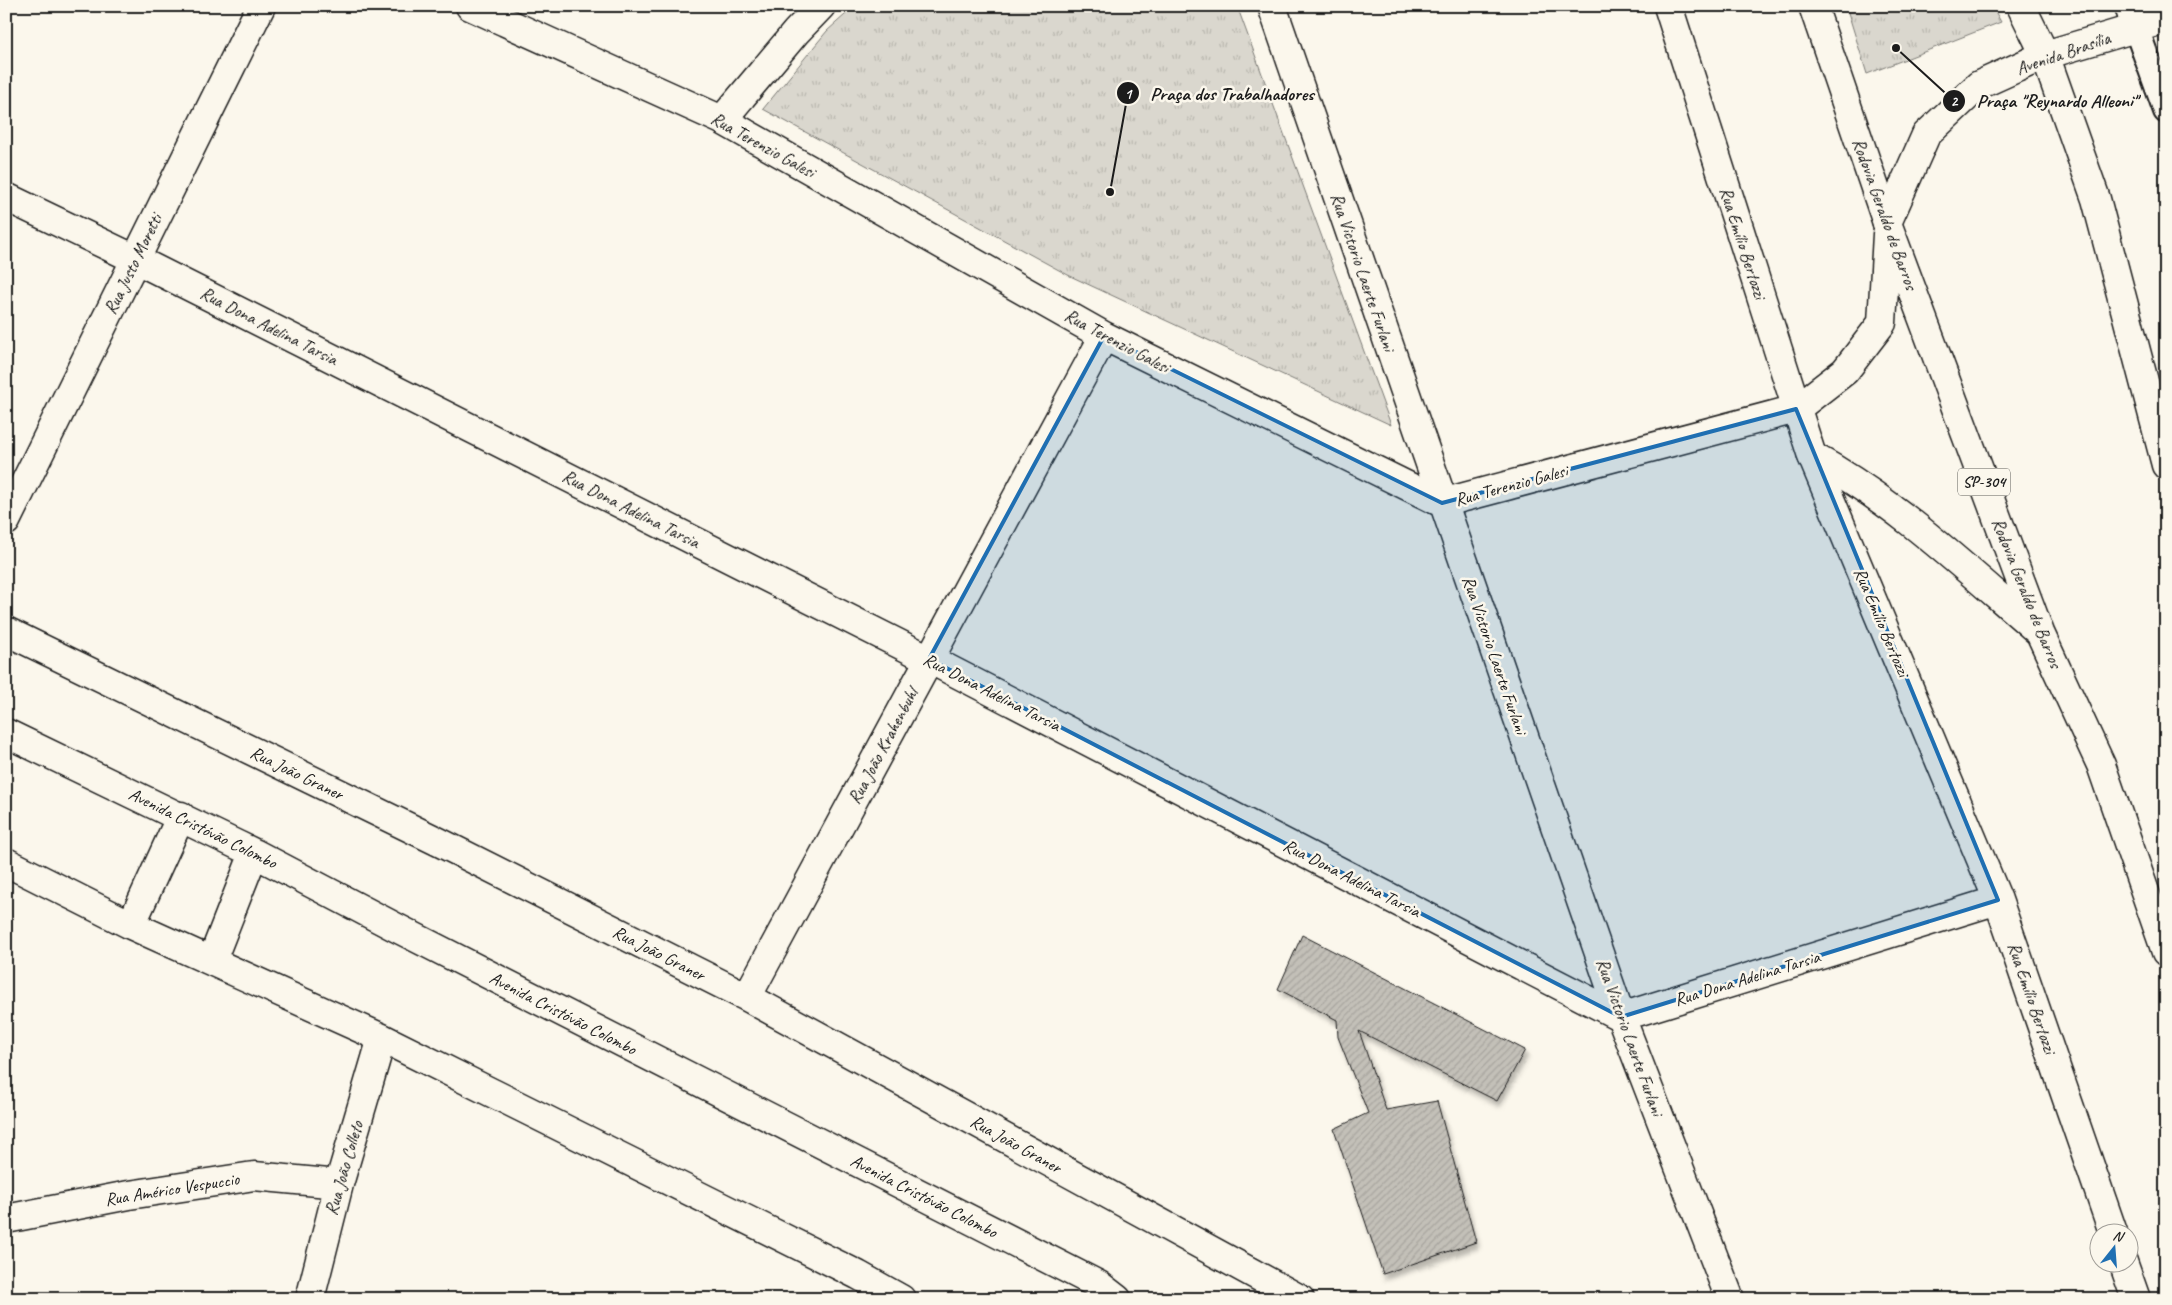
<svg xmlns="http://www.w3.org/2000/svg" width="2172" height="1305" viewBox="0 0 2172 1305" font-family="Caveat,sans-serif">
<style>
.grass{fill:url(#grass-tufts);stroke:#7b7a75}
.building{fill:url(#building-hatch);stroke:#1c1c1c;filter:url(#shadow)}
.lines{fill:none;stroke-linecap:round;stroke-linejoin:round}
.service-casing{stroke:#1c1c1c;stroke-width:28}
.minor-casing{stroke:#1c1c1c;stroke-width:31}
.secondary-casing{stroke:#1c1c1c;stroke-width:31}
.trunk-casing{stroke:#1c1c1c;stroke-width:31}
.service{stroke:#fbf7ec;stroke-width:24}
.minor{stroke:#fbf7ec;stroke-width:28}
.secondary{stroke:#fbf7ec;stroke-width:28}
.trunk{stroke:#fbf7ec;stroke-width:28}
.marked{fill:#1f6fb2;fill-opacity:0.2;stroke:#1f6fb2;stroke-width:4;stroke-linejoin:round}
.labels{text-anchor:middle;dominant-baseline:central;stroke-width:5;stroke-linejoin:round;paint-order:stroke}
.shield{fill:#fbf7ec;stroke:#5f5e5a;stroke-width:1}
.shield-label{font-size:16px;font-weight:bold;fill:#1c1c1c}
.street-label{font-size:18px;fill:#1c1c1c;stroke:#fbf7ec}
.leader{fill:none;stroke:#1c1c1c;stroke-width:2}
.callout-dot{fill:#1c1c1c;stroke:#fbf7ec;stroke-width:2}
.mark-label{font-size:15px;text-anchor:middle;font-weight:bold;fill:#fff}
.callout-label{font-size:19px;text-anchor:middle;font-weight:bold;fill:#1c1c1c;stroke:#fbf7ec;stroke-width:5;stroke-linejoin:round;paint-order:stroke}
</style>
<defs>
<pattern id="grass-tufts" width="24" height="20" patternUnits="userSpaceOnUse" patternTransform="scale(1.25)"><rect width="24" height="20" fill="#dad7ce"/><path d="M3 7l-1-3M5 7V3M7 7l1-3M15 17l-1-3M17 17v-4M19 17l1-3" fill="none" stroke="#bab8b0"/></pattern>
<pattern id="building-hatch" width="6" height="6" patternUnits="userSpaceOnUse" patternTransform="scale(1.25)"><rect width="6" height="6" fill="#c3c0b8"/><path d="M-1 1l2-2M0 6l6-6M5 7l2-2" fill="none" stroke="#a7a49e"/></pattern>
<filter id="shadow"><feDropShadow dx="3" dy="5.5" stdDeviation="2.5" flood-color="#0004"/></filter>
</defs>
<rect width="100%" height="100%" fill="#fbf7ec"/>
<filter id="ink" filterUnits="userSpaceOnUse"><feTurbulence type="fractalNoise" baseFrequency=".02" numOctaves="2"/><feDisplacementMap in="SourceGraphic" scale="10" xChannelSelector="R" yChannelSelector="G"/><feConvolveMatrix kernelMatrix="1 2 1 2 8 2 1 2 1" color-interpolation-filters="sRGB"/></filter>
<g filter="url(#ink)">
<path class="grass" d="M855,6H1237L1391,425L1068,275L763,109L827,31Z
M1846,6H1992L2001,22L1867,74Z"/>
<path class="building" d="M1302,935L1525,1050L1497,1101L1359,1031L1386,1110L1437,1101L1476,1242L1383,1274L1334,1129L1368,1113L1338,1037L1337,1020L1278,989Z"/>
<g class="lines">
<g class="service-casing">
<path id="service" d="M2136,28L2166,111"/>
</g>
<g class="minor-casing">
<path id="minor" d="M470,6L722,120L1104,336L1442,503L1796,409
M1272,6L1621,1017L1730,1299
M1668,6L1812,456L1998,900L2113,1232
M2129,6L2136,28
M722,120L796,32L821,6
M6,197L135,259L929,659L1621,1017L1998,900
M6,521L261,6
M6,631L439,842L747,997L1300,1299
M6,733L254,853L397,928L1099,1285L1117,1299
M6,862L131,925L382,1038L858,1275L901,1299
M131,925L181,816
M212,960L254,853
M747,997L1104,336
M6,1219L129,1195L254,1176L339,1184
M2123,1262L2136,1299
M310,1299L339,1184L382,1038"/>
</g>
<g class="secondary-casing">
<path id="secondary" d="M1887,223L1926,135L1979,85L2045,55L2166,19"/>
</g>
<g class="trunk-casing">
<path id="trunk" d="M1813,6L1887,223L2040,633L2101,765L2166,952
M2021,6L2045,55L2096,199L2166,465
M1796,409L1845,371L1882,323L1887,234
M1812,456C1896,502 1966,569 2038,631"/>
</g>
<use href="#service" class="service"/>
<use href="#minor" class="minor"/>
<use href="#secondary" class="secondary"/>
<use href="#trunk" class="trunk"/>
</g>
</g>
<path class="marked" d="M1104,336L1442,503L1796,409L1998,900L1621,1017L929,659Z"/>
<g class="labels">
<rect class="shield" x="1958" y="468.5" width="52" height="27" rx="4"/>
<g class="shield-label">
<text x="1984" y="482">SP-304</text>
</g>
<g class="street-label">
<text transform="translate(2063 53) rotate(-19)">Avenida Brasília</text>
<text transform="translate(763 145) rotate(29)">Rua Terenzio Galesi</text>
<text transform="translate(1885 214) rotate(70)">Rodovia Geraldo de Barros</text>
<text transform="translate(1743 243) rotate(72)">Rua Emílio Bertozzi</text>
<text transform="translate(133 264) rotate(-64)">Rua Justo Moretti</text>
<text transform="translate(1363 272) rotate(71)">Rua Victorio Laerte Furlani</text>
<text transform="translate(269 326) rotate(27)">Rua Dona Adelina Tarsia</text>
<text transform="translate(1117 341) rotate(28)">Rua Terenzio Galesi</text>
<text transform="translate(1511 485) rotate(-15)">Rua Terenzio Galesi</text>
<text transform="translate(631 509) rotate(27)">Rua Dona Adelina Tarsia</text>
<text transform="translate(2027 593) rotate(68)">Rodovia Geraldo de Barros</text>
<text transform="translate(1882 622) rotate(67)">Rua Emílio Bertozzi</text>
<text transform="translate(1495 655) rotate(71)">Rua Victorio Laerte Furlani</text>
<text transform="translate(992 692) rotate(27)">Rua Dona Adelina Tarsia</text>
<text transform="translate(883 746) rotate(-62)">Rua João Krahenbuhl</text>
<text transform="translate(297 773) rotate(26)">Rua João Graner</text>
<text transform="translate(203 828) rotate(26)">Avenida Cristóvão Colombo</text>
<text transform="translate(1352 878) rotate(27)">Rua Dona Adelina Tarsia</text>
<text transform="translate(659 953) rotate(27)">Rua João Graner</text>
<text transform="translate(1747 978) rotate(-17)">Rua Dona Adelina Tarsia</text>
<text transform="translate(2032 998) rotate(71)">Rua Emílio Bertozzi</text>
<text transform="translate(563 1013) rotate(27)">Avenida Cristóvão Colombo</text>
<text transform="translate(1630 1037) rotate(70)">Rua Victorio Laerte Furlani</text>
<text transform="translate(1016 1144) rotate(29)">Rua João Graner</text>
<text transform="translate(344 1168) rotate(-74)">Rua João Colleto</text>
<text transform="translate(172 1189) rotate(-9)">Rua Américo Vespuccio</text>
<text transform="translate(924 1196) rotate(27)">Avenida Cristóvão Colombo</text>
</g>
</g>
<path class="leader" d="M1110 192L1128 93M1896 48L1954 101"/>
<g class="callout-dot">
<circle cx="1110" cy="192" r="5"/>
<circle cx="1896" cy="48" r="5"/>
<circle cx="1128" cy="93" r="12"/>
<circle cx="1954" cy="101" r="12"/>
</g>
<g class="mark-label">
<text x="1128" y="99">1</text>
<text x="1954" y="106">2</text>
</g>
<g class="callout-label">
<text x="1232" y="100">Praça dos Trabalhadores</text>
<text x="2057" y="107">Praça "Reynardo Alleoni"</text>
</g>
<rect width="2172" height="1305" fill="none" stroke="#fbf7ec" stroke-width="25"/>
<rect x="12" y="12" width="2147" height="1280" fill="none" stroke="#1c1c1c" stroke-width="2" filter="url(#ink)"/>
<g transform="translate(2114 1248) rotate(17)"><circle r="24" fill="#fbf7ec" stroke="#a29f99"/>
<path d="M0-4L9 19L0 12L-9 19Z" fill="#1f6fb2"/>
<text y="-8" font-size="14" font-weight="bold" text-anchor="middle" fill="#1c1c1c">N</text>
</g>
</svg>
